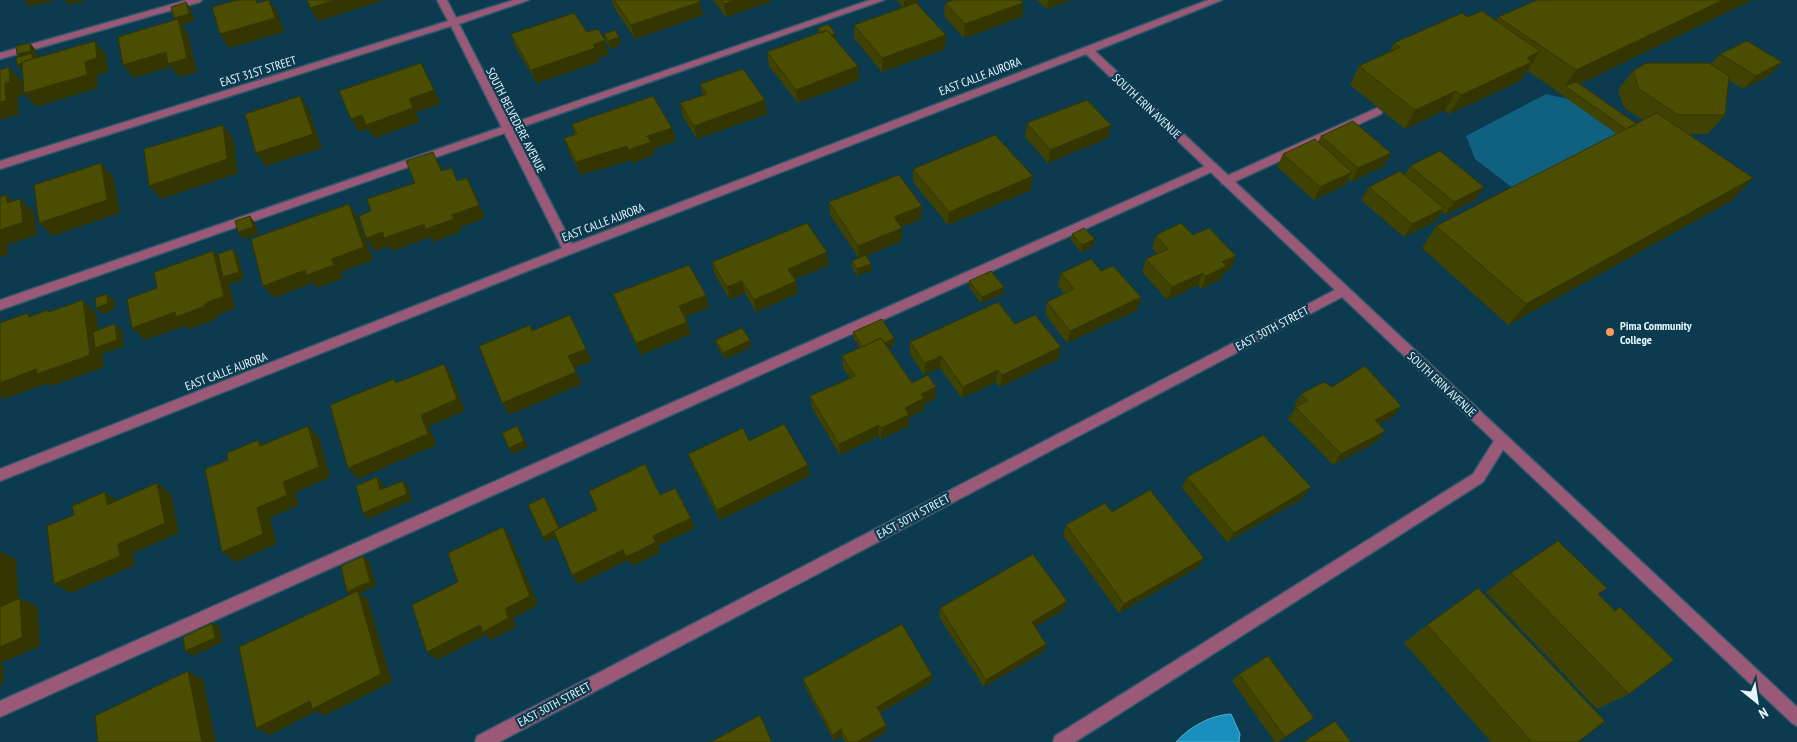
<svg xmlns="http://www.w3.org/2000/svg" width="1797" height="742" viewBox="0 0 1797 742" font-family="'PT Sans Narrow',sans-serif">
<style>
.green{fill:#106080}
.water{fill:#188fbd;stroke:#56aed1}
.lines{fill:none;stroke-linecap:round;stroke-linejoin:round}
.service-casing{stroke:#2f586a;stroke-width:3}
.minor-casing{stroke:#2f586a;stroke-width:3}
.service{fill:#9a5977;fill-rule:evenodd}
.minor{fill:#9a5977;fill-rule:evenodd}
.wall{fill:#404202}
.shaded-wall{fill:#343601}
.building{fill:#4b4d02;stroke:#343601}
.poi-dot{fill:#ff9a5b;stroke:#0c3a4e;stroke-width:2}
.labels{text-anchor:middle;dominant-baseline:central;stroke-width:4.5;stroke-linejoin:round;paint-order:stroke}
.street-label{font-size:12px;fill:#e7f7ff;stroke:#0c3a4e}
.poi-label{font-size:12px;font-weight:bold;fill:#e7f7ff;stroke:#0c3a4e;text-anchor:start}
</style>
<rect width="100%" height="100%" fill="#0c3a4e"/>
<path class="green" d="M1546,94L1568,99L1628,141L1523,196L1475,159L1466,136Z"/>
<path class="water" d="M1231,714L1240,734L1239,742H1176C1189,727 1211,715 1231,714Z"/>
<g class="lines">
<g class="service-casing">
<path id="service" d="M187,0H202L200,2L0,59V53Z
M870,0H884L0,310V300Z
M1377,108L1382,112L1381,114L1230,184H1222L1221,181L1222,178Z
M1212,163L1216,164L1217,167L1216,170L0,717V701Z
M1502,434L1507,436L1509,440L1483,482L1075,742H1053L1055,736L1473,474L1497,436Z"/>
</g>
<g class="minor-casing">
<path id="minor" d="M437,0H447L456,18L514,0H529L459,24L572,244L1208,0H1222L1095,51L1797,707V726L1792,723L1342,297L499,742H475L477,736L1335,290L1086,54L573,253L0,481V469L562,248L451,26L0,169V161L448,21Z"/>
</g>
<use href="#service" class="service"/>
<use href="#minor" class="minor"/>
</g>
<path class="wall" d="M612,0H699L700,2L703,15L635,39L615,9Z
M713,0H770V2L726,17Z
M897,0H918L917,4L945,49L882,72L854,38V25L903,8Z
M1037,0H1071L1047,9Z
M1752,0L1580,84L1637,124L1643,120L1624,108L1618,90L1633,71L1711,64L1720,54L1769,76L1743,89L1729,80L1725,115L1708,134H1688L1753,178L1731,201L1508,325L1422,248L1436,226L1617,134L1527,70L1526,71L1520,81L1449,114L1445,110L1405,129L1350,85L1359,66L1390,52L1394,43L1468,17L1496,21L1498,17Z
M945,3H1023L1022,17L964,38L944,16Z
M818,28L836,40L858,66L859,80L798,103L769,66L767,52L818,34Z
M587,32L609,54L598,58L599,62L537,83L516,48L511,34Z
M604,34L621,45L610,48L606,41Z
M700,84L765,100L767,114L697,139L683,117L680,103L703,95Z
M1027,123L1111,125L1108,138L1048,163L1025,137Z
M572,124L672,128L676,141L653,149L654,155L632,163L631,160L581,175L569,152L564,138L575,134Z
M1321,136L1391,153L1384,166L1351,182L1349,179L1345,185L1314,200L1277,167L1283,154L1318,142Z
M1410,166L1475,200L1445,215L1442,212L1436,221L1404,237L1361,200L1369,187L1405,175Z
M913,169L1031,190L948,225L913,182Z
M829,202L922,206L921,219L901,227L902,241L866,256L871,264L872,270L857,276L852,267V261L859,258L830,215Z
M1072,234L1093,246L1081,252L1071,240Z
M1156,235L1231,269L1224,272L1221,279L1201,289L1198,285L1167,300L1142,272L1146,259L1157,254L1152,248Z
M712,262L829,265L795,279L798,293L756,312L745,293L730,300L715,275Z
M1101,271L1141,297L1137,310L1067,343L1045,314L1047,302L1065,294L1058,286L1061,273Z
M969,281L1004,287L1003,294L981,303L969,287Z
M613,294L709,307L685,317L691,334L641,355L618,307Z
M1015,324L1061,347L1058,359L1000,387L996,382L962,398L940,368L924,375L910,354V342Z
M853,332L894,338L895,344L888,347L912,383L935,399L924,404V410L909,417V426L881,439L879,436L840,455L812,408L810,396L850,378L843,368L842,356L860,348L853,338Z
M715,340L751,347L725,359L717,346Z
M1332,387L1401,406L1392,417L1379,424L1376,442L1333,465L1288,419L1296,407L1294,406L1301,394Z
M749,441L810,476L720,520L692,464L688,454Z
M1187,477L1303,498L1227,542L1182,488Z
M1112,512L1198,567L1119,613L1063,535L1066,525Z
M1511,573L1598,594L1615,610L1620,607L1629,694L1597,709L1486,592Z
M940,608L1063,610L1035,627L1046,644L1043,652L984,687L939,617Z
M1427,625L1578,742H1491L1404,643Z
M1239,674L1314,718L1278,742H1275L1232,681Z
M803,679L932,682L880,713L887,731L869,742H845L842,736L834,741L805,687Z"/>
<path class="shaded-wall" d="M24,0H56L30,7Z
M65,0H87L69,5Z
M269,0L278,13L284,32L229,48L220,34Z
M335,0H382V1L318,21L310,8Z
M735,0H770V2L726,17L724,4Z
M908,0H918V4L904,8V1Z
M1048,0H1071L1047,9Z
M1723,0H1752L1569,89L1565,86L1576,70Z
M186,2L191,9L194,21L182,25L188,33L197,72L179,77L171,67L134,78L123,65L179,26L174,18Z
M700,2L703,15L635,39L631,25Z
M1023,3L1022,17L964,38L965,24Z
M835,33L836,40L825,37Z
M946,35L945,49L882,72V58Z
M619,37L621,45L610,48L608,41Z
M605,40L609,54L598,58L599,62L537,83L531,70Z
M95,41L106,55L108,72L97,75L98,88L36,107L24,93L85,62Z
M30,43L36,50L37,58L23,72L17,65L23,61L17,54Z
M1540,51L1528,70L1526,71L1520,81L1449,114L1461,95L1527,58Z
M1782,62L1769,76L1743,89L1756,76Z
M421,63L441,104L416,112L420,122L374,138L368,129L359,132L351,119L409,99Z
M858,66L859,80L798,103L796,90Z
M9,67L22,81L23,95L18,97L19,114L0,120V102Z
M1456,91L1445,110L1405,129L1415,110Z
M300,96L309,110L322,148L266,166L256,153Z
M765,100L767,114L697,139L694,126Z
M223,125L233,138L238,173L161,199L149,186Z
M1111,125L1108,138L1048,163L1050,150Z
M672,128L676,141L653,149L654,155L632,163L628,150L647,136Z
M627,146L631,160L581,175L576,162Z
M433,152L440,165L448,184L441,171Z
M1391,153L1384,166L1351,182L1358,168Z
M101,163L113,177L120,213L52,236L39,223Z
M1352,172L1345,185L1314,200L1320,187Z
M1033,176L1031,190L948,225L949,212Z
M467,178L474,191L485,218L459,228L461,232L433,242L430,237L393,251L389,246L375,251L366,238L383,232L452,215Z
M1753,178L1731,201L1508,325L1526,304Z
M1484,187L1475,200L1445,215L1454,202Z
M6,195L20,208L7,203Z
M20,199L34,212L37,235L7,245L8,255L0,257V230Z
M349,204L357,217L373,260L341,272L343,278L317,288L313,283L274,298L263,286L332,259Z
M922,206L921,219L894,230V217Z
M1444,208L1436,221L1404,237L1412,224Z
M250,216L255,223L258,234L243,239L238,232Z
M902,228V241L859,258L858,246Z
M1095,239L1093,246L1081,252L1082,245Z
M233,249L238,256L244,279L229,284L235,308L216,316L217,319L189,329L185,326L145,340L132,328L175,312L205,303L213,251L224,264Z
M827,252L829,265L790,281L788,269Z
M1236,256L1231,269L1224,272L1221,279L1201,289L1206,276L1222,262Z
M871,264L872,270L857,276V269Z
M1203,273L1198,285L1167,300L1172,287Z
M742,281L745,293L730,300L727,287Z
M796,281L798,293L756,312L754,300Z
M1004,287L1003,294L981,303L982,297Z
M107,294L114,300L115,309L103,314L96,308Z
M706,295L709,307L683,318L679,306Z
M1141,297L1137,310L1067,343L1070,331Z
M83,300L96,313L101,346L115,324L122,330L124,346L102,354L104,367L52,386L48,383L3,399L0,397V383Z
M687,322L691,334L641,355L636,343Z
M894,338L895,344L866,357V351Z
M750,340L751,347L725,359L723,353Z
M1061,347L1058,359L1000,387L1002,375Z
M586,349L592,361L574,368L582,384L509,415L502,403L568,356Z
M941,356L940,368L924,375L925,363Z
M444,364L452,376L465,411L429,426L436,445L358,479L348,468L421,415Z
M998,370L996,382L962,398L963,387Z
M936,387L935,399L924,404V410L909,417V426L881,439V428L921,394Z
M1401,406L1392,417L1367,431L1375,420Z
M879,425V436L840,455L839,444Z
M308,426L319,437L330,477L295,493L299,505L270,518L276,544L236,562L222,552L257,508L283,482Z
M517,426L521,432L528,447L512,454L509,448Z
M1385,431L1376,442L1333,465L1341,454Z
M258,440L270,451L260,446Z
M808,465L810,476L720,520L717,510Z
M377,477L382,482L385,496L380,490Z
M403,481L408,486L412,500L368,519L363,513Z
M157,483L171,494L179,533L133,553L135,565L71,593L54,584L118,544Z
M1311,487L1303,498L1227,542L1234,533Z
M105,492L120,503L107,505Z
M544,497L548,502L563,534L546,542L543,537Z
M691,518L695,528L658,546L653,536Z
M503,527L510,537L538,605L513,618L516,627L491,640L486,635L437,660L427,652L505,609Z
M656,542L661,552L632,566L628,560L579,584L572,575L623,550Z
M0,551L16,560L19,607L0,615Z
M363,556L369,561L376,586L360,593L368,600L392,682L324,716L317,711L270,735L256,728L352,596L347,592Z
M1204,558L1198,567L1119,613L1124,604Z
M20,598L38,607L40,646L1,663H0V647Z
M1067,601L1063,610L1029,631L1032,622Z
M212,623L220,627L222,642L193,656L185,651Z
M1046,644L1043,652L984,687L986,680Z
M0,664L4,666L3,683L0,684Z
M188,671L203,679L216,742H202Z
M932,675V682L877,714V707Z
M1314,718L1305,725L1278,742L1285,737Z
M886,725L887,731L869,742H857Z
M841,729L842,736L834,741L833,735Z"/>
<path class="building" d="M237,0H256L257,3L269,0L275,18L220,34L212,7Z
M307,0H335L310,8Z
M614,0H699L700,2L631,25Z
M721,0H735L724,4Z
M953,0H1020L1023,3L965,24L945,3Z
M1537,0H1723L1576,70L1498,17Z
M186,2L189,14L174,18L171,7Z
M916,3L946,35L882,58L854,25Z
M1482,11L1540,51L1527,58L1532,62L1461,95L1456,91L1415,110L1359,66L1400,47L1394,43L1462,13L1468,17Z
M574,13L587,32L598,29L605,40L593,45L595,48L531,70L511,34Z
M178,19L187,58L168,64L166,52L123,65L118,37Z
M828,24L835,33L831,35L827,30L822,33L818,28Z
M615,30L619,37L608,41L604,34Z
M827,30L858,66L796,90L767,52Z
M95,41L97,58L85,62L87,75L24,93L22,62Z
M1747,41L1782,62L1756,76L1720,54Z
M30,43L31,51L17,54L16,46Z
M32,53V59L22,62V63L17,65L16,58Z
M421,63L434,90L409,99L413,108L366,125L362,115L351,119L339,91Z
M1646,63H1709L1729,76L1725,115H1678L1639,89L1633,71Z
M9,67L10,82L5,83L6,101L0,102V70Z
M743,69L765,100L694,126L680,103L707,94L700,84Z
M1576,82L1637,124L1626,129L1565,86Z
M300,96L313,134L256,153L245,114Z
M653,96L672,128L647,136L651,142L628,150L627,146L576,162L564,138L577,134L572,124Z
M1087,100L1111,125L1050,150L1027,123Z
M1657,113L1753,178L1526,304L1436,226Z
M1353,121L1391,153L1358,168L1321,136Z
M223,125L227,159L149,186L144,149Z
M995,135L1033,176L949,212L913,169Z
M1315,139L1352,172L1320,187L1283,154Z
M1440,151L1484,187L1454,202L1410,166Z
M433,152L441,171L452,168L457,181L467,178L479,205L452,215L454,219L425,229L424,224L384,238L383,232L366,238L359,216L371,211L367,199L415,183L406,161Z
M101,163L107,200L39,223L34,185Z
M1400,171L1444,208L1412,224L1369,187Z
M899,175L922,206L894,217L902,228L858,246L829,202Z
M6,195L7,203L20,199L23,222L0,230V197Z
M349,204L364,247L332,259L334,265L307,275L305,270L263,286L251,239Z
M250,216L253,227L238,232L235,221Z
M807,223L827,252L788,269L796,281L754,300L742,281L727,287L712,262Z
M1181,223L1193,235L1209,228L1236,256L1222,262L1227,266L1206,276L1203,273L1172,287L1146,259L1168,249L1156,235Z
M1084,228L1095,239L1082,245L1072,234Z
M233,249L239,272L223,277L218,254Z
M213,251L224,296L205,303V306L176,317L175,312L132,328L127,299L157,288L154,272Z
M866,255L871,264L857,269L852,261Z
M1091,259L1101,271L1113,266L1141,297L1070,331L1047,302L1074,289L1061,273Z
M689,265L706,295L679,306L687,322L636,343L613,294Z
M991,271L1004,287L982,297L969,281Z
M107,294L108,303L96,308L95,298Z
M83,300L90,355L37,374L36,369L0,383V323L28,313L29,317L48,310L49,312Z
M998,302L1015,324L1035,315L1061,347L1002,375L998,370L963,387L941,356L925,363L910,342Z
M570,315L586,349L568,356L576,372L502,403L479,346L530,325L532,331Z
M882,319L894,338L885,343L881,338L863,347L853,332Z
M115,324L117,340L95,348L93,332Z
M742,328L750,340L723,353L715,340Z
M881,338L912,383L928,375L936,387L921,394L924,398L905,408L909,415L881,428L879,425L839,444L810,396L855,376L842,356Z
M444,364L457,399L421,415L428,434L348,468L330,405L394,379L396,383Z
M1365,366L1401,406L1375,420L1385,431L1341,454L1295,407L1308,401L1301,394L1324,382L1332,387Z
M784,424L808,465L717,510L688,454L743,428L749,441Z
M308,426L319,467L283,482L287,495L257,508L263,534L222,552L205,469L228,460L227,453L258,440L260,446Z
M517,426L524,441L509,448L502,433Z
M1263,435L1311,487L1234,533L1187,477Z
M645,464L660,495L675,488L691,518L653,536L656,542L626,557L623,550L572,575L554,531L597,510L589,491Z
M377,477L380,490L403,481L407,494L363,513L356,486Z
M157,483L165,523L118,544L120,556L54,584L47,526L74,515L72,506L105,492L107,505Z
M1150,490L1204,558L1124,604L1066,525L1105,503L1112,512Z
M544,497L559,528L543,537L528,505Z
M503,527L530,596L505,609L508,618L483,632L480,625L427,652L412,605L458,582L448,553Z
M1558,541L1607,588L1598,594L1615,611L1620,607L1674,660L1629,694L1511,573Z
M1033,554L1067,601L1032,622L1046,644L986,680L940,608Z
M363,556L370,581L347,592L341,566Z
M1478,588L1605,721L1578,742H1532L1427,625Z
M358,591L381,674L312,709L310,701L256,728L239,647Z
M20,598L22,637L0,647V607Z
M212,623L215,638L185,651L183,637Z
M902,624L932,675L877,707L886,725L857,742H848L841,729L833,735L803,679Z
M1268,656L1314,718L1285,737L1239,674Z
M188,671L202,742H98L95,716Z
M760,715L772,742H711Z
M1335,721L1351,742H1303Z"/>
<circle class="poi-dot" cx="1610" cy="332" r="5"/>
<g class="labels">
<g class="street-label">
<text transform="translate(258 71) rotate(-17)">EAST 31ST STREET</text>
<text transform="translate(980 76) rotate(-21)">EAST CALLE AURORA</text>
<text transform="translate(1147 106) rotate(43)">SOUTH ERIN AVENUE</text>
<text transform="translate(516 120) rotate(63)">SOUTH BELVEDERE AVENUE</text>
<text transform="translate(603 222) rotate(-21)">EAST CALLE AURORA</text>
<text transform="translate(1272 328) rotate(-28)">EAST 30TH STREET</text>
<text transform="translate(226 371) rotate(-21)">EAST CALLE AURORA</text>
<text transform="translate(1442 384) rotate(43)">SOUTH ERIN AVENUE</text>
<text transform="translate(913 516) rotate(-28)">EAST 30TH STREET</text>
<text transform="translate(554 704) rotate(-28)">EAST 30TH STREET</text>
</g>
<g class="poi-label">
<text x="1620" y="325">Pima Community<tspan x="1620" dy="14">College</tspan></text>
</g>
</g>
<g transform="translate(1757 702) rotate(150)" stroke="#0c3a4e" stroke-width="4" paint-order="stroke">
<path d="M0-4L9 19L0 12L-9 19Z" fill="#e7f7ff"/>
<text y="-8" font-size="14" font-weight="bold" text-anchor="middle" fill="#e7f7ff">N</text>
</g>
</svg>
